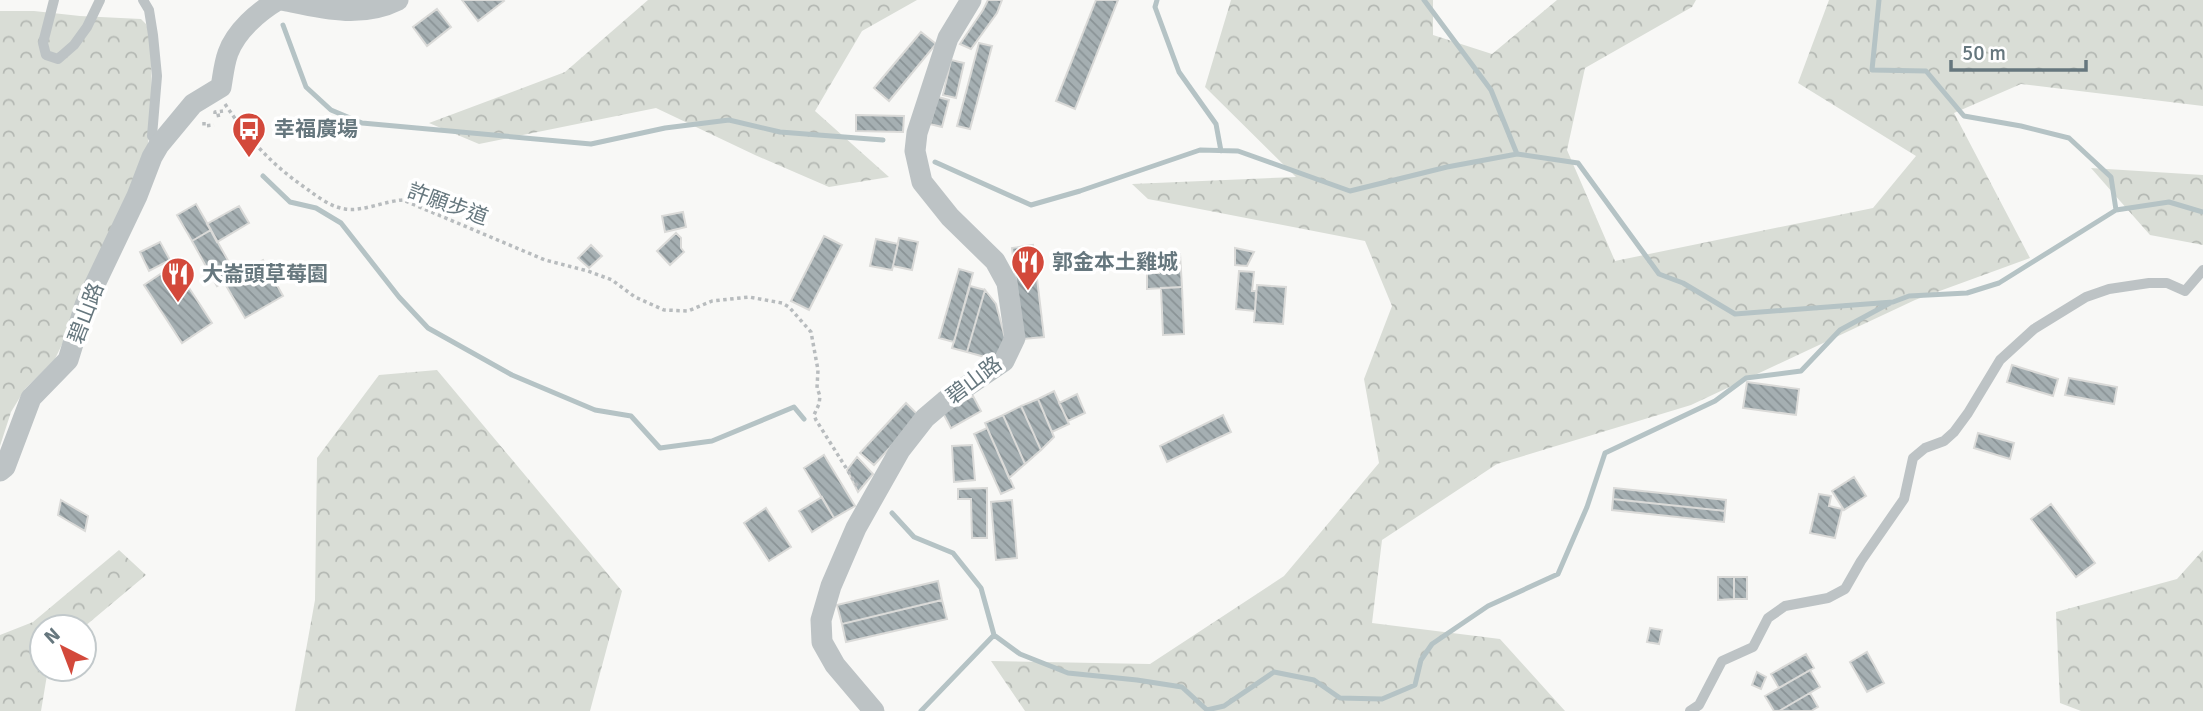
<svg xmlns="http://www.w3.org/2000/svg" width="2203" height="711" viewBox="0 0 2203 711" font-family="Signika,'Noto Sans TC',sans-serif">
<style>
.forest{fill:url(#forest-crowns)}
.lines{fill:none;stroke-linecap:round;stroke-linejoin:round}
.stream{stroke:#b5c3c5;stroke-width:5}
.building{fill:url(#building-back-hatch);stroke:#dadad8;stroke-width:2}
.path{stroke:#b8bcbe;stroke-width:3.5;stroke-dasharray:3.5 3.5;stroke-linecap:butt}
.service{stroke:#bdc3c5;stroke-width:10}
.minor{stroke:#bdc3c5;stroke-width:21}
.labels{text-anchor:middle;dominant-baseline:central;stroke-width:7;stroke-linejoin:round;paint-order:stroke}
.poi-label{font-size:21px;font-weight:bold;fill:#66777e;stroke:#fff;text-anchor:start}
.street-label{font-size:21px;fill:#66777e;stroke:#fff}
</style>
<defs>
<pattern id="forest-crowns" width="20" height="18" patternUnits="userSpaceOnUse" patternTransform="scale(1.75)"><rect width="20" height="18" fill="#d9ddd6"/><path d="M2 6a3 3 0 1 1 6 0M12 15a3 3 0 1 1 6 0" fill="none" stroke="#b4b8b3"/></pattern>
<pattern id="building-back-hatch" width="6" height="6" patternUnits="userSpaceOnUse" patternTransform="scale(1.75)"><rect width="6" height="6" fill="#a5afb2"/><path d="M-1 5l2 2M0 0l6 6M5-1l2 2" fill="none" stroke="#8a9396"/></pattern>
</defs>
<rect width="100%" height="100%" fill="#f8f8f6"/>
<path class="forest" d="M648,0H917L862,31L815,111L889,177L829,187L755,155L656,108L479,144L429,123L565,72Z
M1231,0H1433V35L1492,54L1557,0H1696L1692,7L1585,68L1567,150L1615,261L1873,208L1916,156L1798,83L1829,0H2203V106L2021,84L1954,113L2030,258L1915,300L1691,405L1497,464L1382,540L1372,623L1500,639L1565,711H1025L991,661L1150,664L1284,576L1379,463L1364,379L1392,306L1365,241L1148,199L1132,184L1296,177L1205,87Z
M0,11H34L80,16L141,19L146,24L151,38L152,108L148,144L135,192L55,359L25,389L11,412L0,446Z
M2091,168L2203,175V245L2150,235Z
M437,370L622,591L590,711H295L315,600L317,458L379,375Z
M119,550L146,575L84,627H42V669H48L41,711H0V635L33,622Z
M2203,550V711H2081L2060,703L2056,612L2177,579Z"/>
<g class="lines">
<path class="stream" d="M1157,0L1155,7L1179,72L1216,124L1221,151
M1424,0L1491,90L1517,154
M1879,0L1872,70L1926,71L1964,116L2021,126L2069,138L2111,177L2116,210L2169,202L2203,212
M283,25L306,87L331,110L362,123L591,144L665,128L729,120L780,132L883,140
M935,162L1031,205L1080,191L1200,150L1238,151L1350,191L1447,167L1517,154L1578,163L1659,274L1683,283L1735,314L1893,302L1909,296L1967,293L1999,283L2116,210
M263,176L290,202L316,208L341,223L399,297L428,328L512,375L595,410L631,416L660,448L712,441L794,407L804,419
M892,513L914,537L953,553L981,588L994,635L1020,654L1068,673L1137,680L1182,687L1207,710L1224,706L1274,672L1314,680L1340,698L1382,699L1415,685L1421,660L1432,644L1488,606L1558,574L1587,507L1605,453L1715,401L1746,378L1801,371L1840,330L1890,303
M921,711L994,635"/>
</g>
<path class="building" d="M462,0H503L504,1L478,21Z
M988,0H1002L997,13L971,49L960,44L983,10Z
M1096,0H1118L1075,109L1056,101Z
M437,9L451,27L427,46L413,27Z
M921,32L936,44L889,101L874,88Z
M979,43L992,46L970,129L957,126Z
M951,60L964,63L956,98L943,95Z
M938,97L949,100L942,127L930,124Z
M856,115L904,116L903,132L856,131Z
M196,204L211,230L192,241L177,215Z
M239,206L249,223L217,242L207,224Z
M683,212L686,227L665,232L662,216Z
M211,230L236,275L217,286L192,241Z
M676,233L681,238V248L684,252L670,265L657,251Z
M824,236L842,245L809,310L791,301Z
M899,238L918,242L912,270L893,266Z
M876,239L898,244L892,270L870,266Z
M160,242L170,260L149,271L140,252Z
M591,245L602,256L589,268L578,258Z
M1033,245L1044,337L1023,339L1012,248Z
M1235,248L1254,252L1247,266L1235,265Z
M1180,254L1182,287L1147,289V273H1159L1158,255Z
M263,260L283,296L245,318L224,282Z
M174,265L212,323L182,343L144,285Z
M959,269L973,273L954,342L939,338Z
M1239,271L1254,272L1252,291H1256L1255,311L1236,309Z
M1257,285L1286,287L1283,324L1254,322Z
M970,286L985,290L967,352L952,348Z
M1182,287L1184,334L1163,335L1161,288Z
M985,290L996,304L1005,338L999,361L967,352Z
M2012,365L2058,379L2053,396L2007,382Z
M2069,378L2117,387L2114,404L2065,395Z
M1747,382L1799,389L1796,415L1743,408Z
M1054,391L1069,424L1052,432L1038,399Z
M1077,394L1085,413L1068,421L1059,403Z
M973,396L981,411L951,428L943,413Z
M1038,399L1054,437L1041,450L1021,406Z
M906,403L919,416L874,465L860,453Z
M1021,406L1041,450L1025,464L1003,415Z
M1003,415L1025,464L1009,478L985,423Z
M1223,415L1231,432L1167,462L1160,446Z
M987,428L1014,488L1001,494L974,434Z
M1978,433L2014,443L2010,459L1974,448Z
M972,445L975,480L954,482L952,446Z
M824,455L855,506L834,518L804,468Z
M857,457L873,474L858,492L847,470Z
M1854,477L1866,496L1844,510L1832,491Z
M987,488V538H972L971,499H958V489Z
M1614,488L1726,500L1725,511L1613,499Z
M1819,494L1831,496L1829,506L1842,509L1835,538L1810,533Z
M822,497L834,518L812,532L799,511Z
M1613,499L1725,511L1724,522L1612,510Z
M61,500L88,516L85,531L58,515Z
M1012,500L1017,558L996,560L991,502Z
M2051,504L2095,563L2076,577L2031,519Z
M766,508L791,547L769,561L744,523Z
M1718,577H1734V599L1718,600Z
M1734,577H1747V599H1734Z
M938,581L942,600L842,624L837,605Z
M942,600L947,619L846,642L842,624Z
M1650,628L1662,630L1659,644L1647,642Z
M1867,652L1884,683L1867,692L1850,662Z
M1806,654L1814,668L1779,688L1771,674Z
M1810,670L1820,687L1779,711H1774L1765,696Z
M1757,672L1766,677L1761,689L1752,685Z
M1810,693L1818,707L1811,711H1779Z"/>
<g class="lines">
<path class="path" d="M225,104C249,140 272,165 307,189C318,197 331,207 345,209C361,212 385,201 403,200L545,260L588,271L612,280L635,297L664,310L688,311L712,301L749,297L782,303L789,307L811,332L818,370L817,388L820,396L819,404L814,415L816,420L858,487
M220,115L215,116V112L223,111
M204,122V126L214,125"/>
<path class="service" d="M54,0L43,43L46,55L58,59L74,45L87,27L100,0
M143,0L149,10L153,35L157,76L152,136L159,145
M1690,711L1699,705L1722,661L1753,647L1768,618L1785,606L1828,598L1845,589L1861,561L1904,499L1913,458L1925,448L1944,441L1954,432L1968,413L2000,360L2034,329L2086,297L2109,289L2149,283H2167L2185,291L2203,270"/>
<path class="minor" d="M282,0C321,8 360,19 398,0
M0,471L5,467L31,398L68,360L85,305L137,196L152,157L159,145L193,104L221,87C223,76 224,64 228,53C236,31 258,12 278,0
M874,711L835,665L822,642L821,620L831,586L856,528L900,450L925,418L945,401L1004,361L1015,338L1007,283L995,261L950,217L922,182L915,151L917,133L948,38L971,0"/>
</g>
<defs>
<g id="bus-pin" transform="scale(1.75)"><path d="M0 17L-7.5 6A9.5 9.5 0 1 1 7.5 6Z" fill="#d3493b" stroke="#fff"/><path d="M-5-6H5V4H4V6H2V4H-2V6H-4V4H-5ZM-3.5-4V0h7V-4ZM-3.5 1.2v1.5H-2V1.2ZM2 1.2v1.5H3.5V1.2Z" fill="#fff"/></g>
<g id="restaurant-pin" transform="scale(1.75)"><path d="M0 17L-7.5 6A9.5 9.5 0 1 1 7.5 6Z" fill="#d3493b" stroke="#fff"/><path d="M-5-6h1v4h1v-4h1v4h1v-4h1v5L-1.5 .5V6h-2V.5L-5-1ZM5-6V6H3V1.5H1.5Q1.5-4 5-6Z" fill="#fff"/></g>
</defs>
<g fill-rule="evenodd">
<use href="#bus-pin" x="249" y="129"/>
<use href="#restaurant-pin" x="1028" y="262"/>
<use href="#restaurant-pin" x="178" y="274"/>
</g>
<g class="labels">
<g class="poi-label">
<text x="274" y="129">幸福廣場</text>
<text x="1052" y="262">郭金本土雞城</text>
<text x="202" y="274">大崙頭草莓園</text>
</g>
<g class="street-label">
<text transform="translate(448 204) rotate(20)">許願步道</text>
<text transform="translate(86 313) rotate(-69)">碧山路</text>
<text transform="translate(974 380) rotate(-37)">碧山路</text>
</g>
</g>
<g transform="translate(63 648) rotate(318)"><circle r="33" fill="#ffffff" stroke="#c2c9cb" stroke-width="2"/>
<path d="M0-5L12 26L0 18L-12 26Z" fill="#d3493b"/>
<text y="-10" font-size="19" font-weight="bold" text-anchor="middle" fill="#66777e">N</text>
</g>
<path d="M1951 60v10h135v-10" fill="none" stroke="#66777e" stroke-width="3.5"/>
<text x="1962" y="60" font-size="21" fill="#66777e" stroke="#ffffff" stroke-width="5" paint-order="stroke">50 m</text>
</svg>
